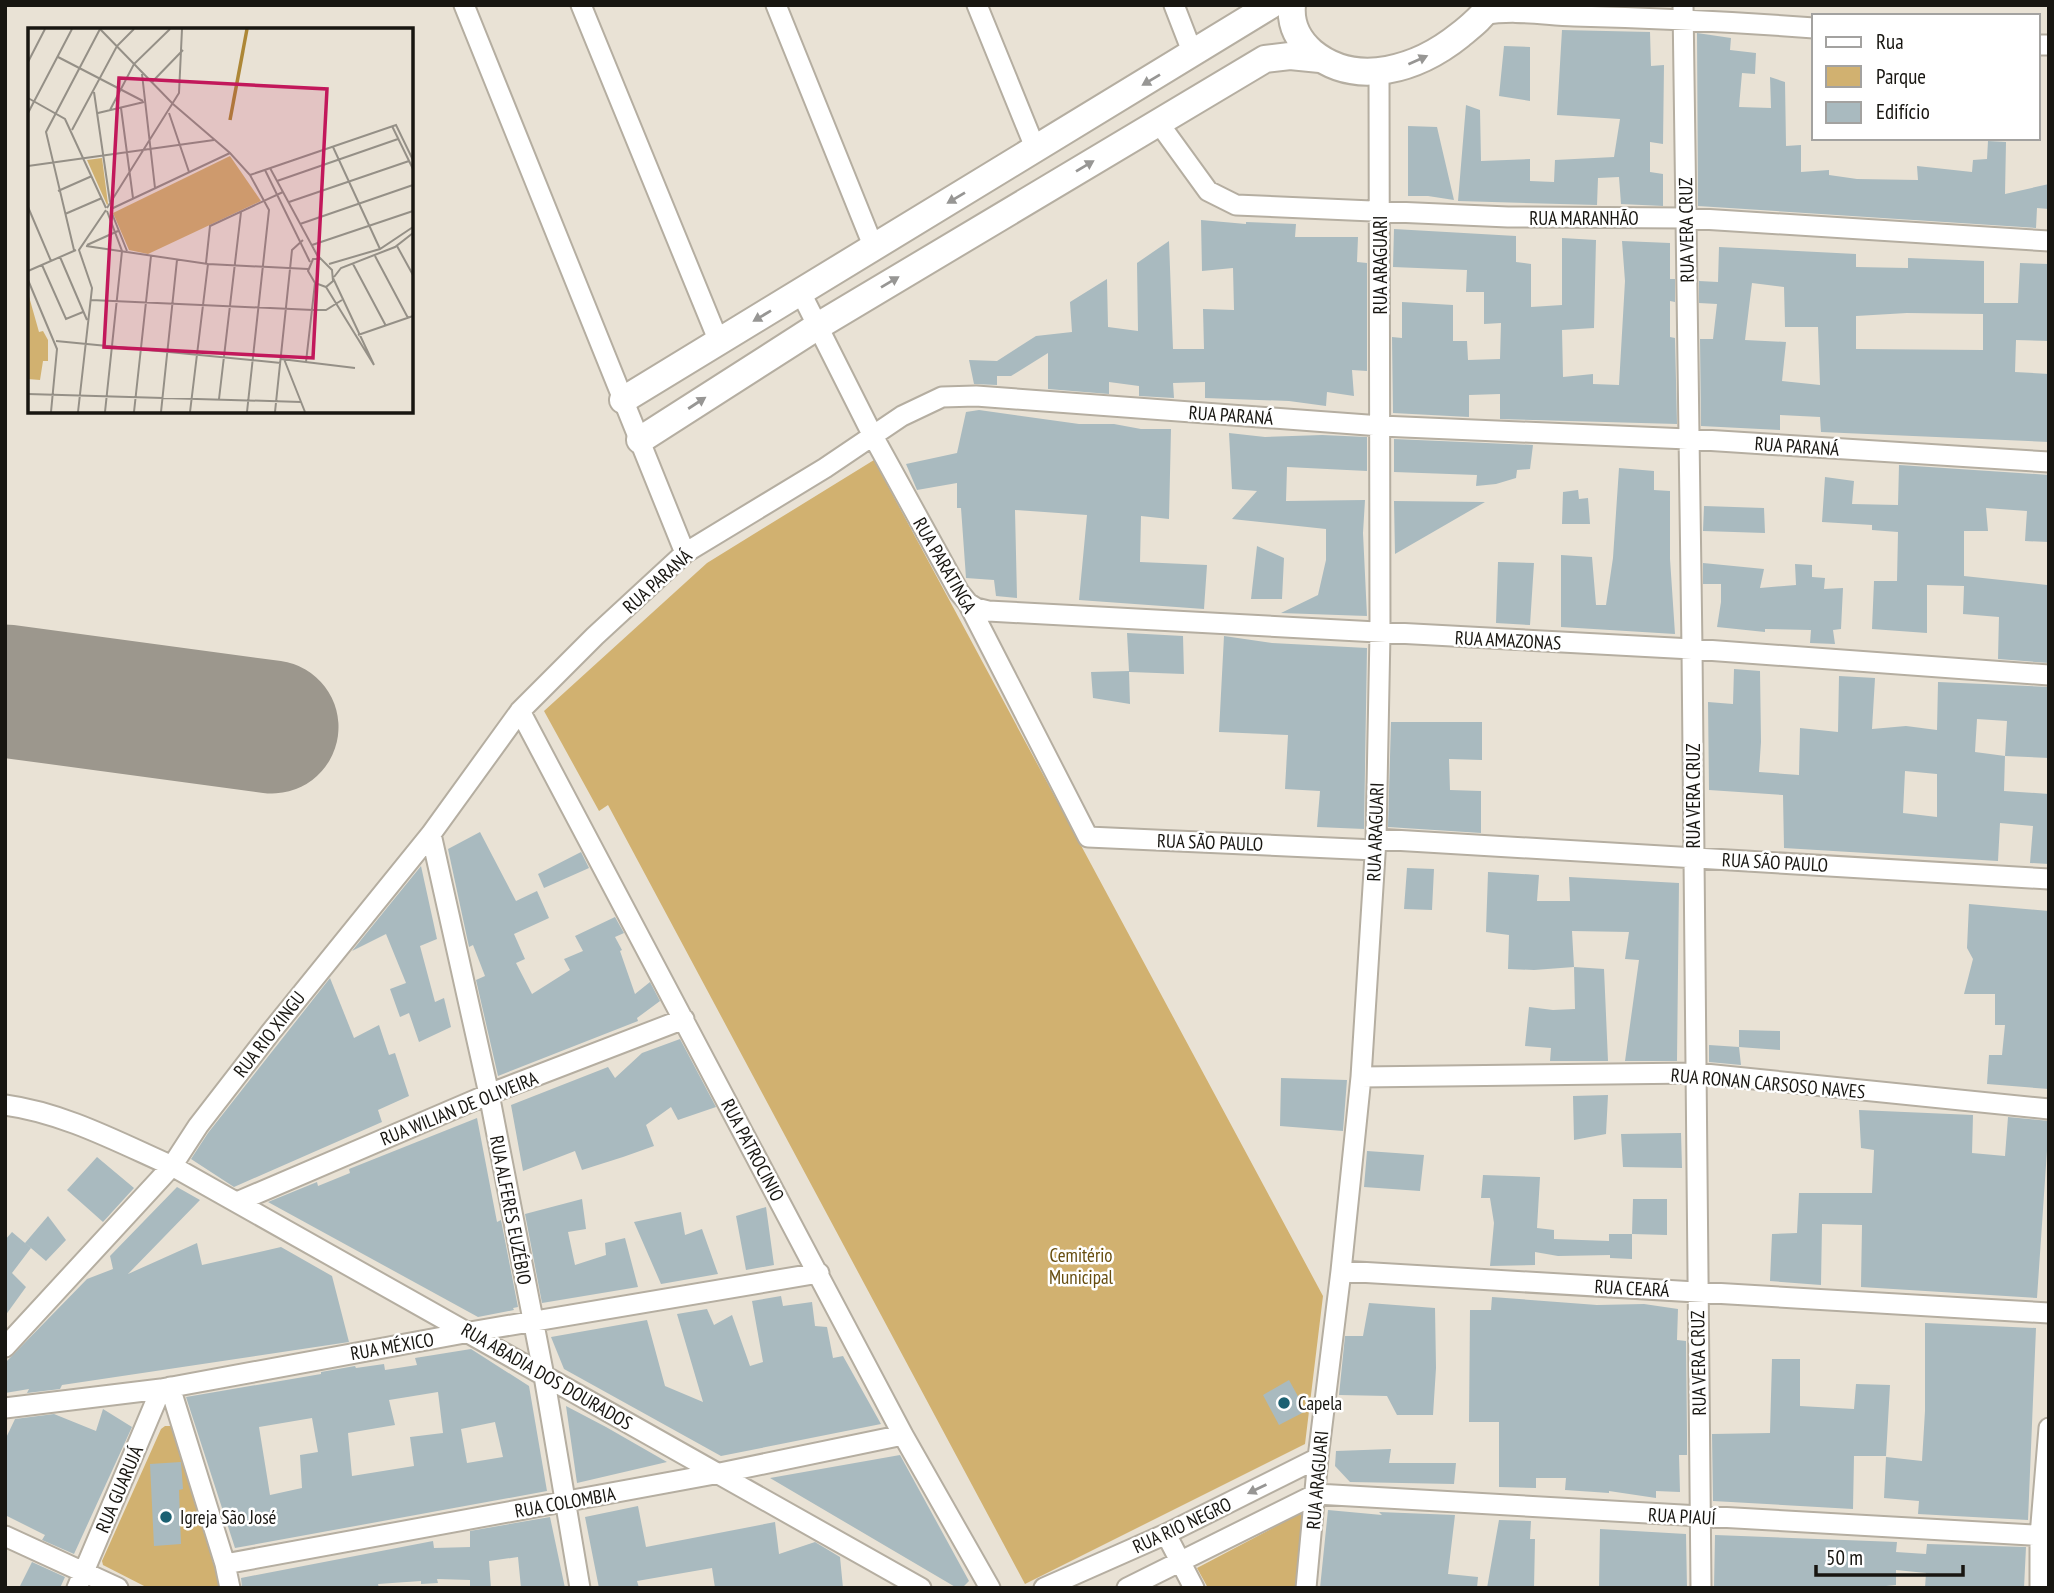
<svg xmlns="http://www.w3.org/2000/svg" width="2054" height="1593" viewBox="0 0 2054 1593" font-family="'PT Sans Narrow',sans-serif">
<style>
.green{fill:#d1b170}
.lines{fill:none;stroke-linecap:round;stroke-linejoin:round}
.runway{stroke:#9c978d;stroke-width:133}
.building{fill:#a9babf;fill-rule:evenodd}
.street-casing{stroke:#b5aea1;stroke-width:23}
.secondary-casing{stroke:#b5aea1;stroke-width:30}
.street{stroke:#fff;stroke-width:19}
.secondary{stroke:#fff;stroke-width:26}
.oneway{fill:#979694}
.poi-dot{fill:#1c6172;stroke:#fff;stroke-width:2.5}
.labels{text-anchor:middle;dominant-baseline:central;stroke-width:5;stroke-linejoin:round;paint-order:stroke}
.street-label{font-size:19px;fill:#181611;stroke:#fff}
.park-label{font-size:19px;fill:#674d0f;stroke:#fff}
.poi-label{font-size:19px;fill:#181611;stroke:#fff;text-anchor:start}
.inset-river{fill:none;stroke:#ad8736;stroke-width:3.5}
.inset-road{fill:none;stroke:#959087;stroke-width:2}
.view{fill:#c2185b;fill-opacity:0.15;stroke:#c2185b;stroke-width:3.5}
.inset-edge{fill:none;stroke:#181611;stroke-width:3.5}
</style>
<rect width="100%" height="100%" fill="#e9e2d5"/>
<path class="green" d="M874,460L1323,1296L1305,1444L1025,1584L608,805L599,811L544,711L707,563Z
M165,1426H171L221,1588H148L103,1565L102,1561L161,1429Z
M1305,1511L1296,1588H1208L1197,1568Z"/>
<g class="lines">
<path class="runway" d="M5,691L272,727"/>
</g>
<path class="building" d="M1562,30L1650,32L1651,66L1664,65L1663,144L1650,142V172L1663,174V206L1621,204L1619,177L1598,178L1597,205L1458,201L1466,105L1480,110L1481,161L1530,159V181L1554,182L1555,160L1614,157L1620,119L1557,115Z
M1697,33L1731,38L1730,50L1756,53L1755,74L1742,73L1739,107L1771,108L1770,77L1785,82L1786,146L1801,145V172L1829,170V175L1857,179L1918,180L1917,166L1972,172L1973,160L1987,159L1988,141L2006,142L2005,194L2049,184V209L2037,208L2036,228L1698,206Z
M1504,46L1530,47V101L1499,96Z
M1408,126L1437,127L1454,200L1428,196H1408Z
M1201,220L1246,224V222L1296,224L1295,237H1358L1357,262L1367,263V371L1352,370L1354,396L1327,392L1326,406L1289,401L1205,398V382L1173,383L1174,398L1139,396V386L1109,382V394L1048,389V353L1011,376H997V385L974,384L969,360L997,361L1036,336L1072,332L1070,302L1107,279L1108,327L1138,331L1137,263L1169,241L1173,349H1204L1203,309L1234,310L1233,268L1202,271Z
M1394,229L1516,236V262L1531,264V307L1562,305V238L1596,240L1594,328L1562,330L1563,377L1593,374V384L1619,385L1625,281L1622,241L1670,243V279H1675V302L1670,301V337L1675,338L1677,424L1500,419V394L1469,395V417L1393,413L1392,337L1402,338V302L1453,305V341H1467L1468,360L1500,359L1501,323L1484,324V292H1466L1467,270L1393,267Z
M1719,247L1856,254V267L1908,268V258L1984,261V303H2018L2020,263L2049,264V341L2016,340L2015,372L2049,374V442L1821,432L1820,417L1780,415V430L1701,426L1700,339H1713L1717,304L1699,303V281L1718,282ZM1752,283L1784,287L1785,327H1818L1820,385L1782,381L1786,342L1745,340ZM1907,313L1983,314V350L1856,349V316Z
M979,410L1079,424H1114L1141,429H1171L1169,519L1141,516L1140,562L1207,565L1204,609L1079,600L1087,515L1015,510L1017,598L996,596L994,580L966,578L961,508H957V483L917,490L906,464L957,453L966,412Z
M1229,433L1265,437L1322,435L1367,437V471L1287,467L1286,501L1365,500L1363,533L1367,616L1281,613L1318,595L1326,560V529L1232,519L1257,491L1232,489Z
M1394,439L1533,445L1530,469L1517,470L1516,478L1496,484L1476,486L1477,475L1394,472Z
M1899,465L2049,475V542L2025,541L2027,511L1986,508L1988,531H1964V576L2047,585L2049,663L1998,659L1999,617L1963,614L1964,586L1927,585V633L1872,629L1874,581H1897L1898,532L1872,530V525L1822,522L1825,477L1854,481L1852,504L1898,505Z
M1619,468L1654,471V490L1670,491V559L1675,634L1561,627V555L1592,557L1596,605H1606L1613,558Z
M1578,490L1579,499L1588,498L1590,524H1562L1563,492Z
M1394,501L1485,502L1395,554Z
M1704,506L1764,508L1765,533L1703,531Z
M1257,546L1284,558L1282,599H1251Z
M1498,562L1534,563L1530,625L1496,623Z
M1703,563L1764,569L1760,588L1796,585L1795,564L1812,565V577L1825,578L1824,589L1843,588L1841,629L1833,630L1835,644L1810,643L1811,630L1765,629V632L1717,627L1721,602V584H1703Z
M1127,633L1183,636L1184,674L1129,672L1130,704L1093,698L1091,672L1129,671Z
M1224,636L1272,643L1367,648L1364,829L1317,827L1320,791L1285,789L1288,735L1219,732Z
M1734,669L1760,671L1761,742L1759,772L1799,775L1800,728L1838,732L1839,676L1875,678L1872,729L1906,726L1937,730L1938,682L2049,687V758L2005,756L2004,791L2049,794V864L2030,863L2033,826L2000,823L1998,861L1784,848L1783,795L1709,790L1708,702L1733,704ZM1977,719L2007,721L2005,756L1975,752ZM1905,771L1937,774V817L1903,813Z
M1391,722H1482V760L1449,759L1450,790L1481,791V833L1388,827Z
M480,832L516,901L537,891L549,918L514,934L525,959L516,963L532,994L570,970L564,959L583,951L575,936L615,917L624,933L615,937L622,950L620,951L635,994L650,982L660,1001L637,1018L638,1021L498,1076L476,980L485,976L473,945L469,947L448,849Z
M581,852L589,868L544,888L538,874Z
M421,866L437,939L420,946L435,1002L444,998L451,1027L419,1042L409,1013L400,1017L390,989L406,983L386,934L352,951Z
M1407,868L1434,869L1432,910L1404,909Z
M1488,872L1539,875L1537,901H1570L1569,877L1679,883L1677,1061H1625L1639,960L1625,959L1629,932L1572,931L1574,967L1534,970L1508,969L1509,935L1486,932Z
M1969,904L2049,911V1089L1987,1084L1989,1055H2002L2005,1025H1995V994H1964L1973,959L1967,948Z
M1574,967L1604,969L1608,1061H1550L1551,1048L1525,1046L1529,1007L1553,1010L1575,1009Z
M330,978L354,1038L379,1025L389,1055L395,1053L409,1096L378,1110L382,1122L234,1187L191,1159L208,1133Z
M1739,1030L1780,1031V1050L1739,1047Z
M680,1039L716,1107L678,1120L671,1107L646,1125L654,1146L623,1157L582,1170L575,1151L523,1171L511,1105L608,1067L615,1078L642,1053Z
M1709,1045L1739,1047L1741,1065L1709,1062Z
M1281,1078L1347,1080L1343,1131L1280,1126Z
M1608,1095L1606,1134L1574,1140L1573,1096Z
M1859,1110L1973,1115L1972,1153L2005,1156L2008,1117L2049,1121L2037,1298L1861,1287L1862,1225L1822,1224L1821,1285L1770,1281L1772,1234L1797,1233L1799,1193H1872L1874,1150L1861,1148Z
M477,1118L497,1222L501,1220L518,1307L513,1308L514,1310L478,1317L268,1202L317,1182L318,1186L350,1173L349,1169Z
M1681,1133L1682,1168L1623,1167L1621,1134Z
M1367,1151L1424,1155L1420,1191L1364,1187Z
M97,1157L134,1188L103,1222L67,1190Z
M1483,1175L1540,1177L1537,1228L1554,1230V1239L1609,1241V1234H1632V1259L1610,1258V1255L1558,1256L1535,1252V1265L1490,1266L1494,1223L1490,1198H1481Z
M177,1187L200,1200L128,1274L197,1243L202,1265L281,1247L332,1276L349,1342L62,1385L60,1389L27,1393L29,1389L5,1393V1363L87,1279L113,1269L110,1256Z
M582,1199L586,1229L568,1232L575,1265L606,1255L605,1243L625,1238L638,1287L542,1303L525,1214Z
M1633,1199H1667V1235L1632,1234Z
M766,1207L774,1265L746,1270L736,1216Z
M681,1212L685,1235L702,1229L718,1274L661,1284L634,1222Z
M48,1216L66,1240L46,1261L25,1243Z
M12,1232L31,1248L12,1273L26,1287L5,1316V1240Z
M781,1296L783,1306L812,1302L815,1326L827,1327L833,1358L843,1356L881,1424L721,1456L564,1369L551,1337L647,1320L665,1386L703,1402L677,1314L707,1309L714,1325L732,1315L750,1366L763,1362L752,1301Z
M1492,1297L1597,1305L1644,1304L1678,1309L1677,1340L1686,1341L1687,1434V1455H1679L1680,1492L1656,1491V1498L1609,1491V1493L1565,1490L1566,1478H1536V1488L1499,1487V1422H1469L1470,1310H1491Z
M1369,1303L1435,1308L1436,1368L1433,1415H1397L1387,1396L1339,1395L1345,1336H1363Z
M1925,1323L2036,1328L2028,1520L1918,1514L1919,1501L1884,1498L1886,1457L1922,1461L1925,1411Z
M471,1349L529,1386L547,1491L235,1548L186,1397L321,1374V1372L355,1366L356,1368L384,1364L385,1370L417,1365L415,1358ZM438,1392L443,1433L410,1437L414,1466L352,1476L348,1433L395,1425L389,1400ZM312,1418L318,1452L300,1455L302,1488L270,1495L259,1427ZM495,1422L503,1457L467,1463L461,1429Z
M1772,1359H1800V1406L1854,1409L1856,1384L1890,1385L1886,1456H1854L1853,1509L1713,1501L1712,1434L1770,1433Z
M1289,1380L1306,1411L1279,1425L1263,1395Z
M566,1406L606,1427L667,1462L577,1483Z
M103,1409L132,1427L74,1554L42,1540L45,1535L5,1515V1440L15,1419L54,1414L96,1431Z
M1391,1449L1389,1463H1456L1454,1484L1350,1482L1335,1466L1336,1451Z
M900,1455L969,1581L962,1588H957L770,1478Z
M181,1462L183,1489L179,1490L181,1544L154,1546L150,1464Z
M638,1506L646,1547L775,1522L779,1554L815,1542L840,1557L843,1588H715L712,1568L637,1581L639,1588H599L585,1517Z
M1328,1510L1382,1515L1379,1512L1455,1515L1448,1574L1478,1577L1477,1588H1320Z
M550,1517L565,1588H521L518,1557L489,1561L491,1588H470V1580L437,1579L438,1583L421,1584V1581L378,1584L379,1588H242L241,1578L433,1541L434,1548L470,1547V1531Z
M1499,1520L1531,1521L1530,1539H1535L1534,1588H1487Z
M1600,1529L1686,1534L1687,1588H1599Z
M1715,1535L1897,1542L1896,1552L1926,1554L1927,1544L2026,1547L2024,1588H1925L1926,1573L1896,1570V1585L1866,1588H1714Z
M32,1562L65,1577L60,1588H19Z"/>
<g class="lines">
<g class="street-casing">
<path id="street" d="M464,5L685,553
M581,5L719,342
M776,5L874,248
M977,5L1036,150
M1174,5L1193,54
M1683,5L1692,649L1701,1588
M1484,15C1513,9 1544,15 1574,16C1655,18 1734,22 1814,28
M2038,45H2049
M1158,122L1208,191L1236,205L1508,217L1686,218L2049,241
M801,293L873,436L959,592L968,603L1088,837L1375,850
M968,603L976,608L988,611L1692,649L2049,675
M520,711L903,1435L990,1588
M431,834L489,1094L544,1376L580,1588
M1376,839L2049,879
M1361,1077L1695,1073L2049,1109
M5,1105C64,1113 118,1142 172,1166L921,1588
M237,1202L489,1094L684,1019
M1341,1271L2049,1313
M5,1347L172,1166L198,1126L270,1033L431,834L520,711L595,636L685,553L825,468L902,416L942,397L976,396L1381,426L1688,439L2049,462
M170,1387L225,1564L230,1588
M5,1408L161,1389L470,1332L819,1273
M1166,1534L1194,1588
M5,1536L118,1588
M225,1564L720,1473L903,1435
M77,1588L161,1389
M1044,1588L1166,1534L1318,1458
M1127,1588L1316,1494L2049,1536
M1306,1588L1318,1458L1341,1271L1361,1077L1376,839L1380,633L1379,72
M2040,1588V1536L2049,1428"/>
</g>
<g class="secondary-casing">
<path id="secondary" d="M1292,5C1290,25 1298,40 1312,52C1357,89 1419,68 1460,35C1471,26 1482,18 1490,5
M623,400L1271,5
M640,440L818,326L1265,59L1290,56L1320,59"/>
</g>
<use href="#street" class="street"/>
<use href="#secondary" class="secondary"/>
</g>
<defs><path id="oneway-solid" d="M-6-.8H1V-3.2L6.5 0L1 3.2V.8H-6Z" transform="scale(1.75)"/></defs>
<g class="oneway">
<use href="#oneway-solid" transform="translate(1418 60) rotate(-24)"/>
<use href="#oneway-solid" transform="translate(1151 80) rotate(149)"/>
<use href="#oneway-solid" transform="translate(1085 166) rotate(-31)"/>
<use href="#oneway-solid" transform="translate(956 198) rotate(149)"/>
<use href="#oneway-solid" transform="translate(890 282) rotate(-31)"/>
<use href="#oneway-solid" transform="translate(762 316) rotate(149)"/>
<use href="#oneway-solid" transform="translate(697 403) rotate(-33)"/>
<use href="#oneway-solid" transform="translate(1257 1489) rotate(154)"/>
</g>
<g class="poi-dot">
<circle cx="1284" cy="1403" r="7"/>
<circle cx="166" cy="1517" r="7"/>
</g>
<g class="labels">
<g class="street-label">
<text x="1584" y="218">RUA MARANHÃO</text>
<text transform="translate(1686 230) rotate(-91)">RUA VERA CRUZ</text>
<text transform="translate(1380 265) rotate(-90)">RUA ARAGUARI</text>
<text transform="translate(1231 415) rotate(4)">RUA PARANÁ</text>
<text transform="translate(1797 446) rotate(4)">RUA PARANÁ</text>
<text transform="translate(945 565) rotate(60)">RUA PARATINGA</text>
<text transform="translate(657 581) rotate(-42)">RUA PARANÁ</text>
<text transform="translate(1508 640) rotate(3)">RUA AMAZONAS</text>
<text transform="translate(1693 796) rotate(-90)">RUA VERA CRUZ</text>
<text transform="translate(1375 832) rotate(-88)">RUA ARAGUARI</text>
<text transform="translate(1210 842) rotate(2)">RUA SÃO PAULO</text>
<text transform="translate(1775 862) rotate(3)">RUA SÃO PAULO</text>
<text transform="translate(269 1034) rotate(-52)">RUA RIO XINGU</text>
<text transform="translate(1768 1083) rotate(5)">RUA RONAN CARSOSO NAVES</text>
<text transform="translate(459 1108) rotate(-22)">RUA WILIAN DE OLIVEIRA</text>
<text transform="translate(753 1150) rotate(62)">RUA PATROCINIO</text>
<text transform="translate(511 1210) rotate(79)">RUA ALFERES EUZÉBIO</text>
<text transform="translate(1632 1288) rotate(3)">RUA CEARÁ</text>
<text transform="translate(392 1346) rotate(-10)">RUA MÉXICO</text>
<text transform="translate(1698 1363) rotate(-91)">RUA VERA CRUZ</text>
<text transform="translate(547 1376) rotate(30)">RUA ABADIA DOS DOURADOS</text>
<text transform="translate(1317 1480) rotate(-85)">RUA ARAGUARI</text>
<text transform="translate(119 1489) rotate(-67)">RUA GUARUJÁ</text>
<text transform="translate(565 1502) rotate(-10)">RUA COLOMBIA</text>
<text transform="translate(1682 1516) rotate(3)">RUA PIAUÍ</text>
<text transform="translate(1182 1525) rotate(-25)">RUA RIO NEGRO</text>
</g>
<g class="park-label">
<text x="1081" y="1255">Cemitério<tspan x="1081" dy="22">Municipal</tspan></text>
</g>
<g class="poi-label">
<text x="1298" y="1403">Capela</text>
<text x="180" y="1517">Igreja São José</text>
</g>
</g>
<g transform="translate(28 28)">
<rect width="385" height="385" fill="#e9e2d5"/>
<path d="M202,128L233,173L120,226L101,222L85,185ZM74,130L80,176L79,177L59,132ZM0,265L11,304L15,303L20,312V333H15L12,352L0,351Z" fill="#d1b170"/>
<path class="inset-river" d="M202,92L219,1"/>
<path class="inset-road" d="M72,1L145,76L202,125L222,147L241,182L219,384M30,29L115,73M0,34L17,1M114,46L127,160M124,54L155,22M66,64L82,174M0,70L37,91L78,180M93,80L105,170M82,82L106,36L142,1M0,85L44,1M70,85L116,74M141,85L161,144M364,98L385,141M44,102L89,18L106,1M305,119L352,221M0,138L186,112M242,140L289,227L304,242L305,253L298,259L287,255L280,243L285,231H293M237,142L282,234M222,147L368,97L385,132M249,153L370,111M30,163L64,148M261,174L381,133M0,179L23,233M79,180L151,65L154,1M83,181L202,125M83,183L99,223M37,186L74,170M272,196L385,157M59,217L90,203M284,217L385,183M58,218L180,236L280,241M369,218L385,247M46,222L18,104L72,1M347,228L380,290M32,229L59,292M178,235L182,198L255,164M301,236L352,221L385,199M325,236L358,298M14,237L38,291L55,284M0,243L48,222M306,249L313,240L367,219L385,205M0,252L29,321L23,384M298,259L346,337L305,250M63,272L285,282H298L314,272M330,307L385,288M28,313L253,335M253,331L327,340M256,331L277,384M278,334L287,255M0,366L273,374M191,371L213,184M50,384L64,260L51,222L78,182M77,384L94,223L79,183M106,384L123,228M133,384L149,232M162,384L180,236M247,384L264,222L275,212"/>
<path class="view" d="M91,50L299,61L285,330L76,319Z"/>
<rect width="385" height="385" class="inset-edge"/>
</g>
<rect width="2054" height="1593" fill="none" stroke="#181611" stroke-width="14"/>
<rect x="1812" y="14" width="228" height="126" fill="#ffffff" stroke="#a3a2a0" stroke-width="2"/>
<rect x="1826" y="37" width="35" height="10" fill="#ffffff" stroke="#a3a2a0" stroke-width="2"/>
<text x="1876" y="49" font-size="21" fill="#181611">Rua</text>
<rect x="1826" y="66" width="35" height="21" fill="#d1b170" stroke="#a3a2a0" stroke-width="2"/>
<text x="1876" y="84" font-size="21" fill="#181611">Parque</text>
<rect x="1826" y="102" width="35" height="21" fill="#a9babf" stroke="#a3a2a0" stroke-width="2"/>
<text x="1876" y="119" font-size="21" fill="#181611">Edifício</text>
<path d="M1816 1565v10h147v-10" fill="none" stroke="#181611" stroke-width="3.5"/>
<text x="1826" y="1565" font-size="21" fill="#181611" stroke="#ffffff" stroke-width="5" paint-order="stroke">50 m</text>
</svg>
